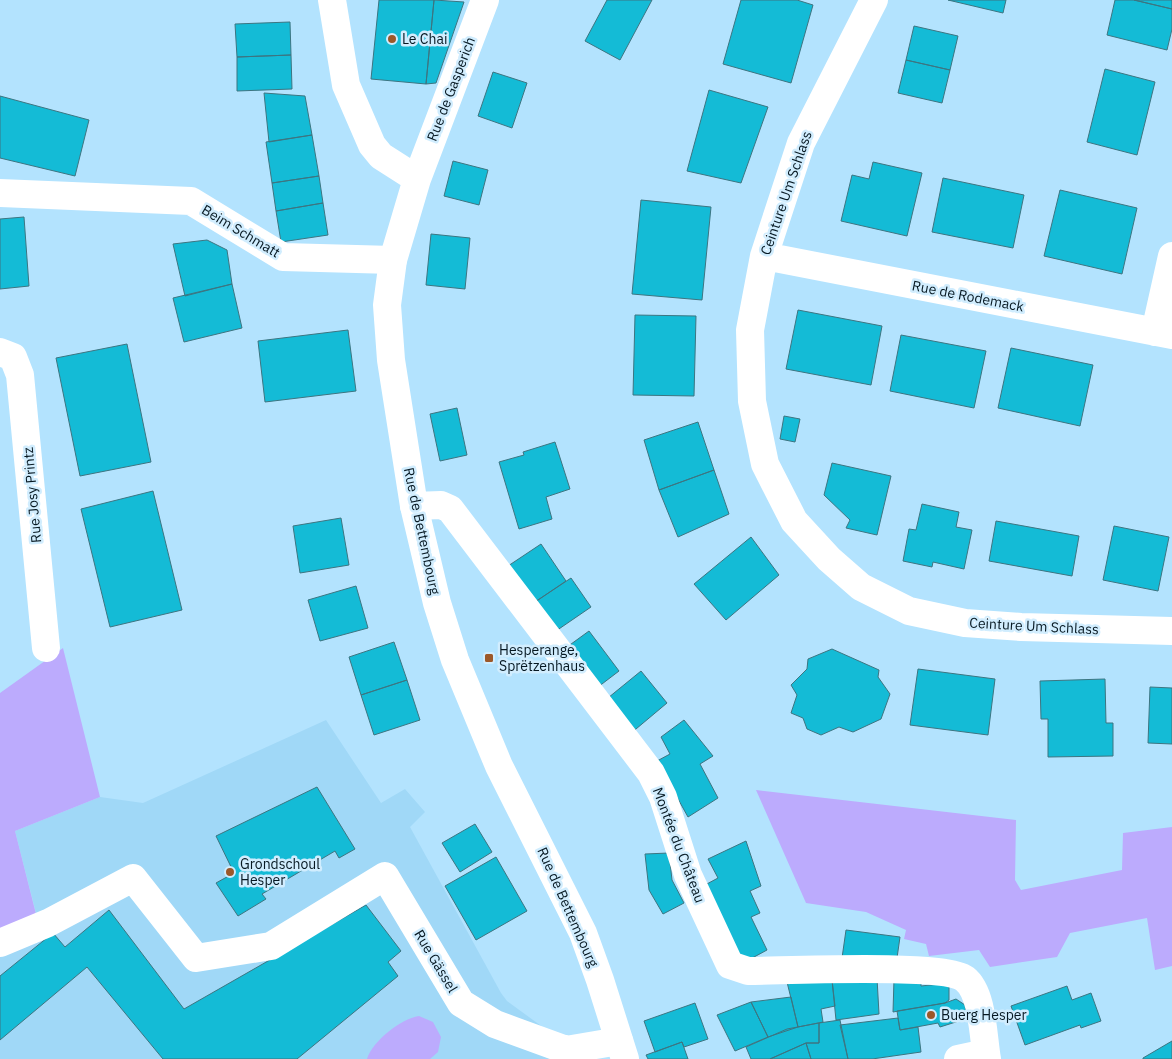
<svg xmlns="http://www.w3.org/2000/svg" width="1172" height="1059" viewBox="0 0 1172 1059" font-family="'IBM Plex Sans',sans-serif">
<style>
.built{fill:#a0d8f7}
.green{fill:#bcabfd}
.building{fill:#14bbd6;stroke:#3d7581}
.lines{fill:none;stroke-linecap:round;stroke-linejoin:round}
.minor{stroke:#fff;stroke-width:28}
.major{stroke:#fff;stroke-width:28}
.poi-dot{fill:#9c5829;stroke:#d1edfe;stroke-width:2}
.labels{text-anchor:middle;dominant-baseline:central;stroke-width:5;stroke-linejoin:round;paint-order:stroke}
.poi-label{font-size:14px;fill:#061822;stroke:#d1edfe;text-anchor:start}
.street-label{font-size:14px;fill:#061822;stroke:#d1edfe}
</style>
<rect width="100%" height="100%" fill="#b3e3fe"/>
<path class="built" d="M326,720L381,803L405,789L425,812L410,827L501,993L507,1001L544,1028L532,1051L550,1059H0V929L36,913L15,831L100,797L143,803Z"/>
<path class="green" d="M63,648L100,797L15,831L36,914L0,929V693Z
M756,790L1016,820L1015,880L1021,890L1122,870L1123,833L1172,827V966L1155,970L1147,918L1070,933L1057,957L990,967L979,950L929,956L926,944L904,939L906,930L866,912L806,903Z
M419,1016L433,1022L441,1037L438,1052L430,1059H367C373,1041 400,1019 419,1016Z"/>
<path class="building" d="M379,0H434L426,84L371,79Z
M434,0L464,2L436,83L426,84Z
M607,0H652L620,60L585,41Z
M741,0H797L813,5L791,83L723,64Z
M948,0H1006L1003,13Z
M1115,0H1134L1172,9V29L1167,50L1107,35Z
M1134,0H1172V9Z
M290,22L291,55L237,57L235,24Z
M914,26L958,36L950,70L906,60Z
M291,55L292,89L237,91V57Z
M906,60L950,70L942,103L898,93Z
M1105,69L1155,82L1137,155L1087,142Z
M493,72L527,83L512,128L478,116Z
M709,90L768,107L741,183L687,171Z
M264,93L305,96L312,135L269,142Z
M0,96L89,120L75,176L0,158Z
M312,135L319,176L272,183L266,142Z
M453,161L488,170L479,205L444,196Z
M873,162L922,173L907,236L841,221L852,175L869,179Z
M319,176L323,203L276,211L272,183Z
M943,178L1024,195L1013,248L932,232Z
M1060,190L1137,208L1122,274L1044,256Z
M641,200L711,207L702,300L632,294Z
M323,203L328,235L281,242L276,211Z
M24,217L29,286L0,289V219Z
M431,234L470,238L465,289L426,285Z
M207,240L227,250L232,284L185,296L173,244Z
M232,284L242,328L184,342L173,298Z
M798,310L882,326L871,385L786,369Z
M635,315L696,316L694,396L633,395Z
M348,330L356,391L265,402L258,341Z
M901,335L986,351L974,408L890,391Z
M127,344L151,462L80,476L56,358Z
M1011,348L1093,365L1080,426L998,408Z
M457,408L467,455L440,461L430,414Z
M784,416L800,419L795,442L780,439Z
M698,422L714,470L659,490L644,440Z
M555,442L570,489L546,497L552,519L519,529L499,462L524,455L523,452Z
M832,463L891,476L877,535L846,528L850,520L824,495Z
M714,470L729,514L678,537L659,490Z
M153,491L182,610L110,627L81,509Z
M922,504L959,512L956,527L972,530L964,569L933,562L932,567L903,561L909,529L916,530Z
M341,518L349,565L300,573L293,526Z
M996,521L1079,536L1072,576L989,561Z
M1114,526L1169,537L1158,591L1103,580Z
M751,537L779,575L726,620L694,584Z
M541,544L566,581L532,604L508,566Z
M571,578L591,607L553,633L532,604Z
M356,586L368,628L320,641L308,600Z
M589,631L619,671L598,687L567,647Z
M394,642L407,680L361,695L349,657Z
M832,649L879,670L878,677L890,694L881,719L853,732L839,727L821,735L807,729L803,718L791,713L797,695L791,685L807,669L808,659Z
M918,669L995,679L988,735L910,725Z
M641,671L667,703L630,734L603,702Z
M1105,679L1106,723H1113V756L1048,757V719H1041L1040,681Z
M407,680L420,720L374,735L361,695Z
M1150,687L1172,688V744L1148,743Z
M684,720L713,756L700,764L718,798L688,817L657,761L670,754L661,737Z
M317,787L355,849L339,858L335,851L262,894L266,899L238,916L216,883L234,873L216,836Z
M475,824L492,852L460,872L442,843Z
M746,841L761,886L750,891L760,913L751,917L767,950L743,963L705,885L718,878L708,859Z
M669,853L672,880L684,903L663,914L649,890L645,854Z
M496,857L527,911L476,940L445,886Z
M366,905L401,951L388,962L398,976L297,1059H163L87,967L0,1040V976L53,933L65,947L109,910L184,1009Z
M846,930L900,937L896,965L842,958Z
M877,978L879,1014L836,1020L832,980Z
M894,979L921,981V986L949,983V1000L945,1003L893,1012Z
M832,980L835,1006L821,1009L823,1022L798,1027L787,982Z
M1067,986L1072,1000L1091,993L1101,1021L1081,1028L1080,1025L1025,1045L1011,1006Z
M791,997L798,1027L768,1037L751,1002Z
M956,999L965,1005L966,1012L959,1021L940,1027L938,1023L900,1030L897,1011L945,1003Z
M751,1002L768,1037L735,1051L717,1015Z
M695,1003L708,1039L684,1047L682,1042L655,1052L644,1021Z
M898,1018L900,1030L918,1027L921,1052L872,1059H848L840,1025Z
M840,1020L848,1059H811L806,1043H819V1023Z
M819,1023V1043H806L770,1059H751L746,1047L787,1029Z
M1172,1041V1059H1143V1058Z
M682,1042L688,1059H648L646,1055Z
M806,1043L811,1059H770Z"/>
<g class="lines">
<path class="minor" d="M874,0L801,143L764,256L750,330L752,401L765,464L794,521L829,559L861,587L909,611L965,623L1021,627L1172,631
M0,193L191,201L283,257L393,260
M764,256L1172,335
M1155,332L1172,256
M0,352L13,357L20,375L46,648
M414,506L441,505L450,509L651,773L663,797L688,875L730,965L748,971C783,971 944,963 965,979C983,993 983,1037 987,1059
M0,943L48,923L133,878L196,958L271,946L385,876L461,1003L495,1024L566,1050L619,1041
M958,1059L986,1053"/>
<path class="major" d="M332,0L346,85L372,145L381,156L417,179
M485,0L417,179L393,260L387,305L391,360L414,506L437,603L455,660L499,766L583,933L600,980L625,1059"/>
</g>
<g class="poi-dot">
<circle cx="392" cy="39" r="5"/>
<rect x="484" y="653" width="10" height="10" rx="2.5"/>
<circle cx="230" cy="872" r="5"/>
<circle cx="931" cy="1015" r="5"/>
</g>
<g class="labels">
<g class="poi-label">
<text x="402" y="39">Le Chai</text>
<text x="499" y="650">Hesperange,<tspan x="499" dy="16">Sprëtzenhaus</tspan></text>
<text x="240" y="864">Grondschoul<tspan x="240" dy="16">Hesper</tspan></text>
<text x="941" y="1015">Buerg Hesper</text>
</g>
<g class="street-label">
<text transform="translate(451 89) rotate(-69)">Rue de Gasperich</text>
<text transform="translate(786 193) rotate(-71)">Ceinture Um Schlass</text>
<text transform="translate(241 231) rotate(31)">Beim Schmatt</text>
<text transform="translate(968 296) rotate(11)">Rue de Rodemack</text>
<text transform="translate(32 495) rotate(-95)">Rue Josy Printz</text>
<text transform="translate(422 531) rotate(78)">Rue de Bettembourg</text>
<text transform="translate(1034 626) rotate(3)">Ceinture Um Schlass</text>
<text transform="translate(679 845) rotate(69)">Montée du Château</text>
<text transform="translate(568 907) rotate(66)">Rue de Bettembourg</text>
<text transform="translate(436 961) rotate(59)">Rue Gässel</text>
</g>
</g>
</svg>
